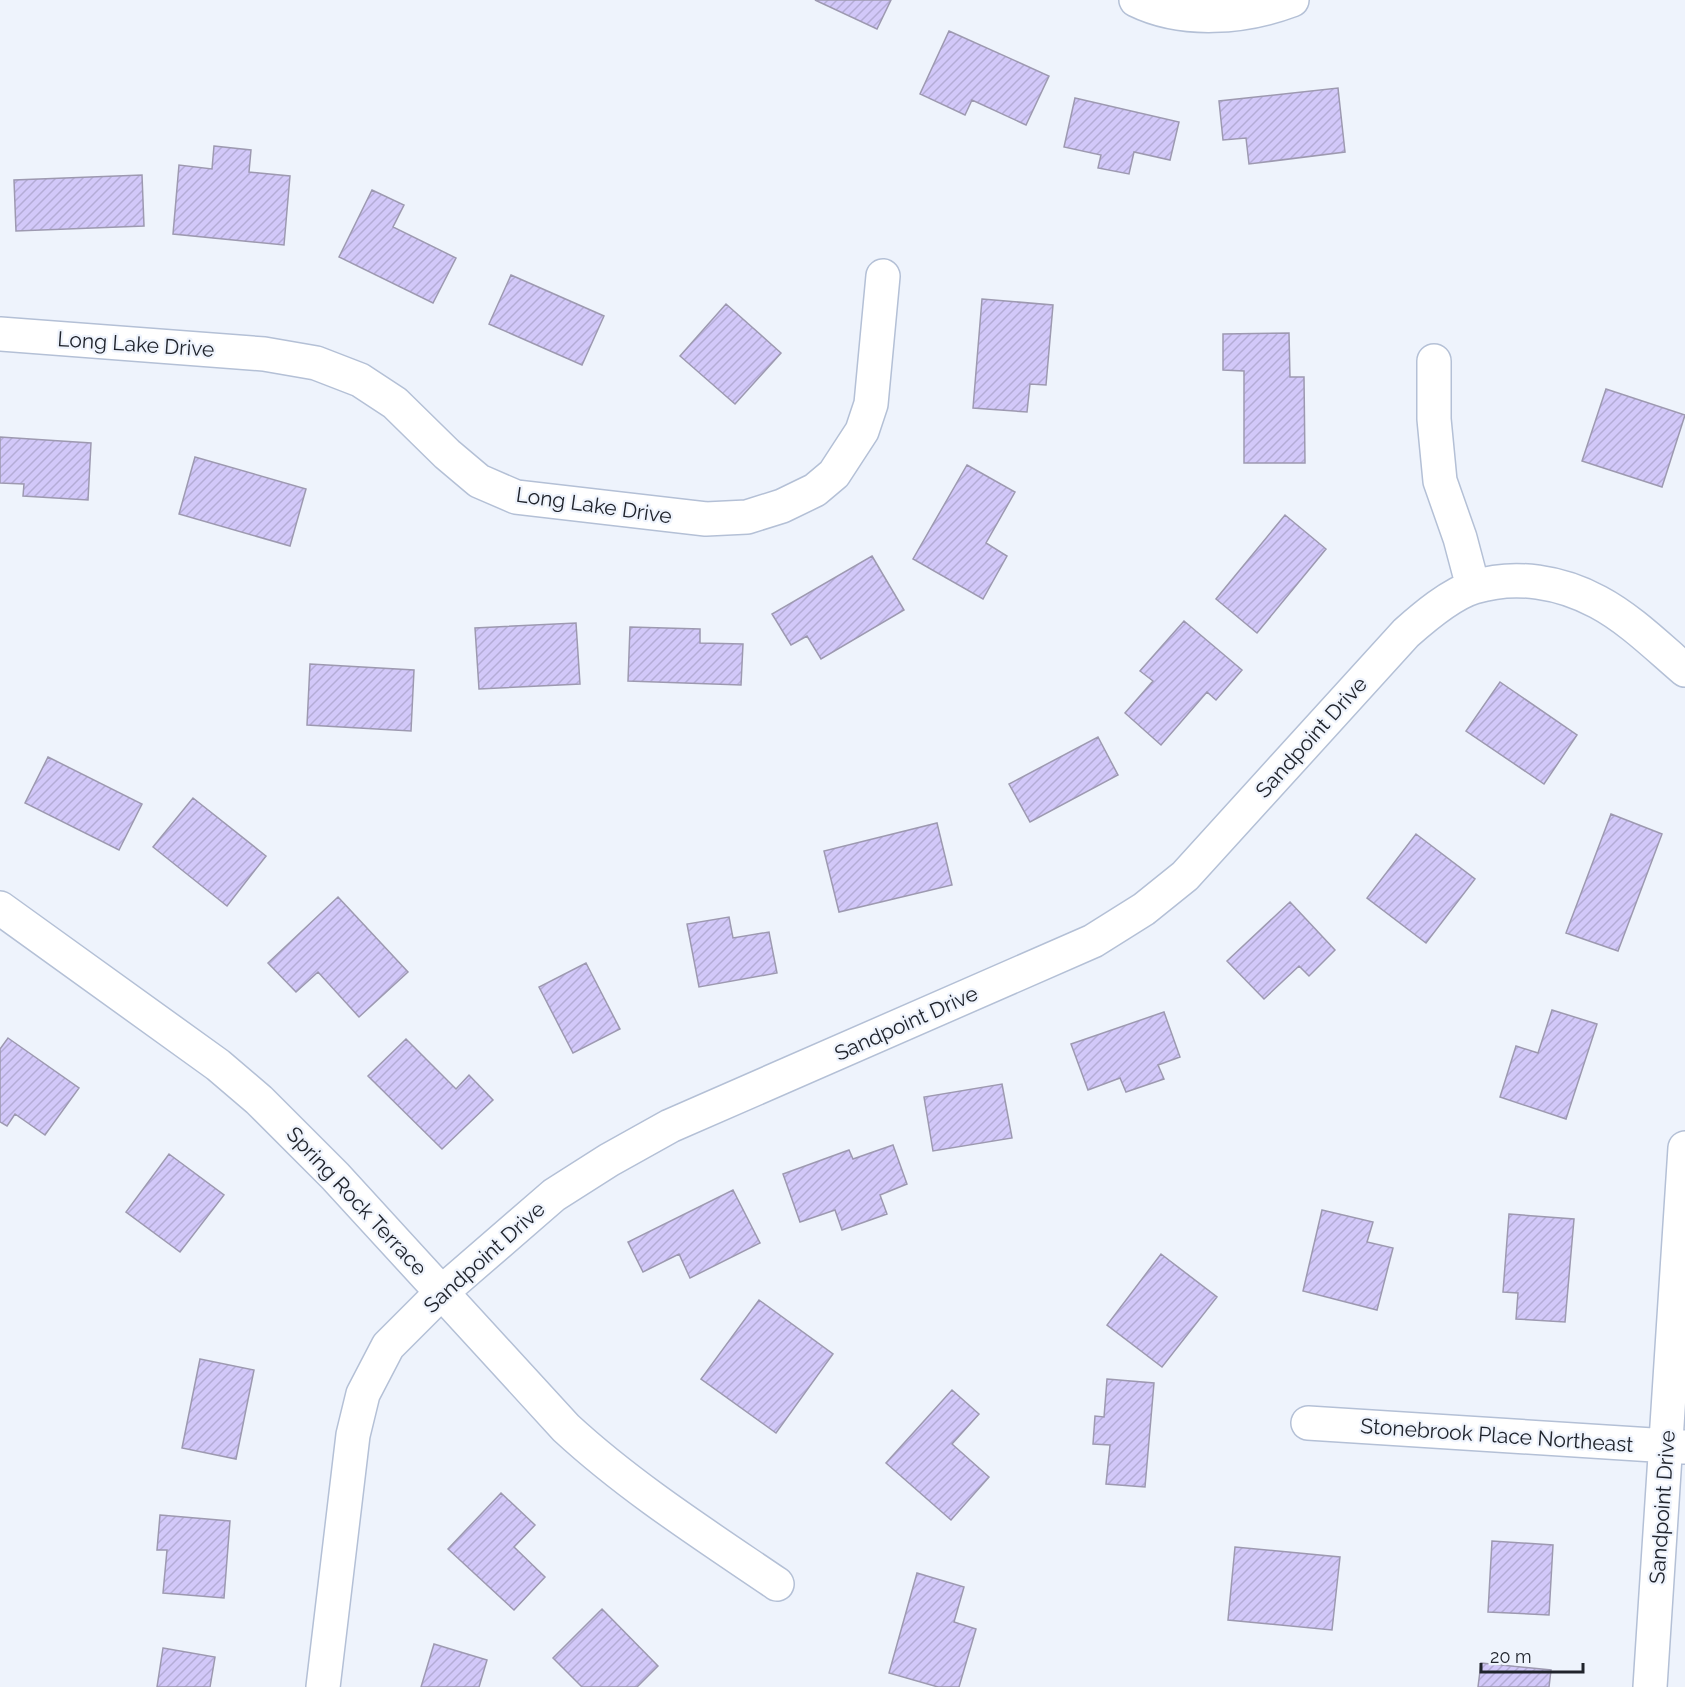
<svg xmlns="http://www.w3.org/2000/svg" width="1685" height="1687" viewBox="0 0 1685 1687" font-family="Raleway,sans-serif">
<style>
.building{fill:url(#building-hatch);stroke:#9d99b0;stroke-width:1.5}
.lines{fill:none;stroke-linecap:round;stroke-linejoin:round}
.street-casing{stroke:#b4c0d6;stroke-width:36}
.street{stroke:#fff;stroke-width:33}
.labels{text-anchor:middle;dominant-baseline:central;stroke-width:4.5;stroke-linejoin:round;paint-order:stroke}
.street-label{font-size:21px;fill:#20242c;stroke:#eef3fc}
</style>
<defs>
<pattern id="building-hatch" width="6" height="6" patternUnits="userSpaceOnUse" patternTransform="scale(1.5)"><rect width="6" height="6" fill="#d2c8f9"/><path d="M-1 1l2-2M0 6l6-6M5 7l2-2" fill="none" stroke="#b4acd6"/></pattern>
</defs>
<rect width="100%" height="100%" fill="#eef3fc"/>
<path class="building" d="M815,0H891L877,29Z
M949,31L1049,76L1026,125L972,100L965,115L920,94Z
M1338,88L1345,152L1249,164L1246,138L1223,140L1219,101Z
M1075,98L1179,122L1170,160L1134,152L1129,174L1098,168L1101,155L1064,147Z
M214,146L251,150L249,172L290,176L284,245L173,234L179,165L212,169Z
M142,175L144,226L16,231L14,180Z
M372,190L404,205L393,227L456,258L433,303L339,257Z
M511,275L604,316L582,365L489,324Z
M982,299L1053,305L1046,385L1030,384L1027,412L973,408Z
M726,304L781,353L735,404L680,356Z
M1289,333L1290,377H1304L1305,463H1244V371L1223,370V334Z
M1606,389L1685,415L1662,487L1582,461Z
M0,437L91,443L88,500L23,496L24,484L0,483Z
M195,457L306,489L290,546L179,514Z
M967,465L1015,492L986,543L1007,556L983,599L913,559Z
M1285,515L1326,549L1257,633L1216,599Z
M872,556L904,610L821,659L807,636L791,645L772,614Z
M1184,621L1242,670L1216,700L1207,692L1161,745L1125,713L1153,681L1140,671Z
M576,623L580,684L479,689L475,628Z
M630,627L700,629V643L743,644L741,685L628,681Z
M310,664L414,670L411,731L307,725Z
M1500,682L1577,735L1544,784L1466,731Z
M1098,737L1118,775L1030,822L1009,784Z
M48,757L142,804L119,850L25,803Z
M193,798L266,856L227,906L153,847Z
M1611,814L1662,834L1618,951L1566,933Z
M937,823L952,885L839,912L824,851Z
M1416,834L1475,879L1426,943L1367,898Z
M338,897L408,972L359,1017L318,972L296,992L268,963Z
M1290,902L1335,950L1309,976L1299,966L1264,999L1227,961Z
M729,917L733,938L769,932L777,973L699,987L687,924Z
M586,963L620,1029L573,1053L539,987Z
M1552,1010L1597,1024L1566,1119L1500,1097L1516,1046L1538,1053Z
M1164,1012L1180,1057L1158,1065L1164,1079L1126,1092L1120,1078L1088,1090L1071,1044Z
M8,1038L79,1088L45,1135L15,1114L7,1126L0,1122V1049Z
M406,1039L456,1089L469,1075L493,1100L442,1149L368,1076Z
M1002,1084L1012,1138L933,1151L924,1097Z
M893,1145L907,1184L880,1195L887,1214L842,1230L835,1210L800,1222L783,1174L849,1150L853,1159Z
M169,1154L224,1195L180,1252L126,1212Z
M733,1190L760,1243L690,1278L679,1254L643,1272L628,1242Z
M1322,1210L1373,1222L1367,1242L1393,1248L1377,1310L1303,1291Z
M1509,1214L1574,1219L1565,1322L1516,1319L1518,1293L1503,1292Z
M1161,1254L1217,1297L1162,1367L1107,1325Z
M759,1300L833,1354L776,1433L701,1379Z
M200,1359L254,1370L236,1459L182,1448Z
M1107,1379L1154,1383L1145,1487L1106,1484L1110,1445L1093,1444L1095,1416L1104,1417Z
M952,1390L979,1414L952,1444L989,1477L951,1520L886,1463Z
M501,1493L535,1525L514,1547L545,1577L514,1610L448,1549Z
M160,1515L230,1521L224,1598L163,1593L167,1550H157Z
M1492,1541L1553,1545L1549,1615L1488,1612Z
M1235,1547L1340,1557L1332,1630L1228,1620Z
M917,1573L964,1587L954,1622L976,1629L959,1687H938L889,1673Z
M602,1609L658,1666L637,1687H582L553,1658Z
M434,1644L487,1660L479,1687H421Z
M163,1648L215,1657L210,1687H157Z
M1481,1663L1551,1670L1549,1687H1478Z"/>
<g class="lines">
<g class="street-casing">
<path id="street" d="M1136,0C1183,23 1244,18 1292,0
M0,334L264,354L316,363L360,380L395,403L447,454L479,481L516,497L706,519L747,517L782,506L815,490L834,474L862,431L871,404L883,276
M1434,361V419L1440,481L1460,538L1473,587
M0,908L218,1065L259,1100L335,1176L566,1428C630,1487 705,1535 777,1584
M1308,1423L1685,1447
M323,1687L353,1435L363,1394L388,1346L442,1292L554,1195L609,1160L670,1126L1093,941L1144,909L1185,876L1406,633C1424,617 1451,594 1474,587C1516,574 1561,582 1598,602C1630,619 1658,647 1685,670
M1650,1687L1685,1148"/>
</g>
<use href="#street" class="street"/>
</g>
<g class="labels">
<g class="street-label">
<text transform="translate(136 344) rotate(4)">Long Lake Drive</text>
<text transform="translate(594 505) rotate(8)">Long Lake Drive</text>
<text transform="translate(1311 737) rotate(-48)">Sandpoint Drive</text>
<text transform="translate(906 1023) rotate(-24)">Sandpoint Drive</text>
<text transform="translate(357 1201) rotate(47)">Spring Rock Terrace</text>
<text transform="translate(484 1257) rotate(-42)">Sandpoint Drive</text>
<text transform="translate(1497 1435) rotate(4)">Stonebrook Place Northeast</text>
<text transform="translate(1662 1507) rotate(-86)">Sandpoint Drive</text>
</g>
</g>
<path d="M1481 1663v9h102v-9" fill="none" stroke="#20242c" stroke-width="3"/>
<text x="1490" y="1663" font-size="18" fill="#20242c" stroke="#eef3fc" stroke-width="4.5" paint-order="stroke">20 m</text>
</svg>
